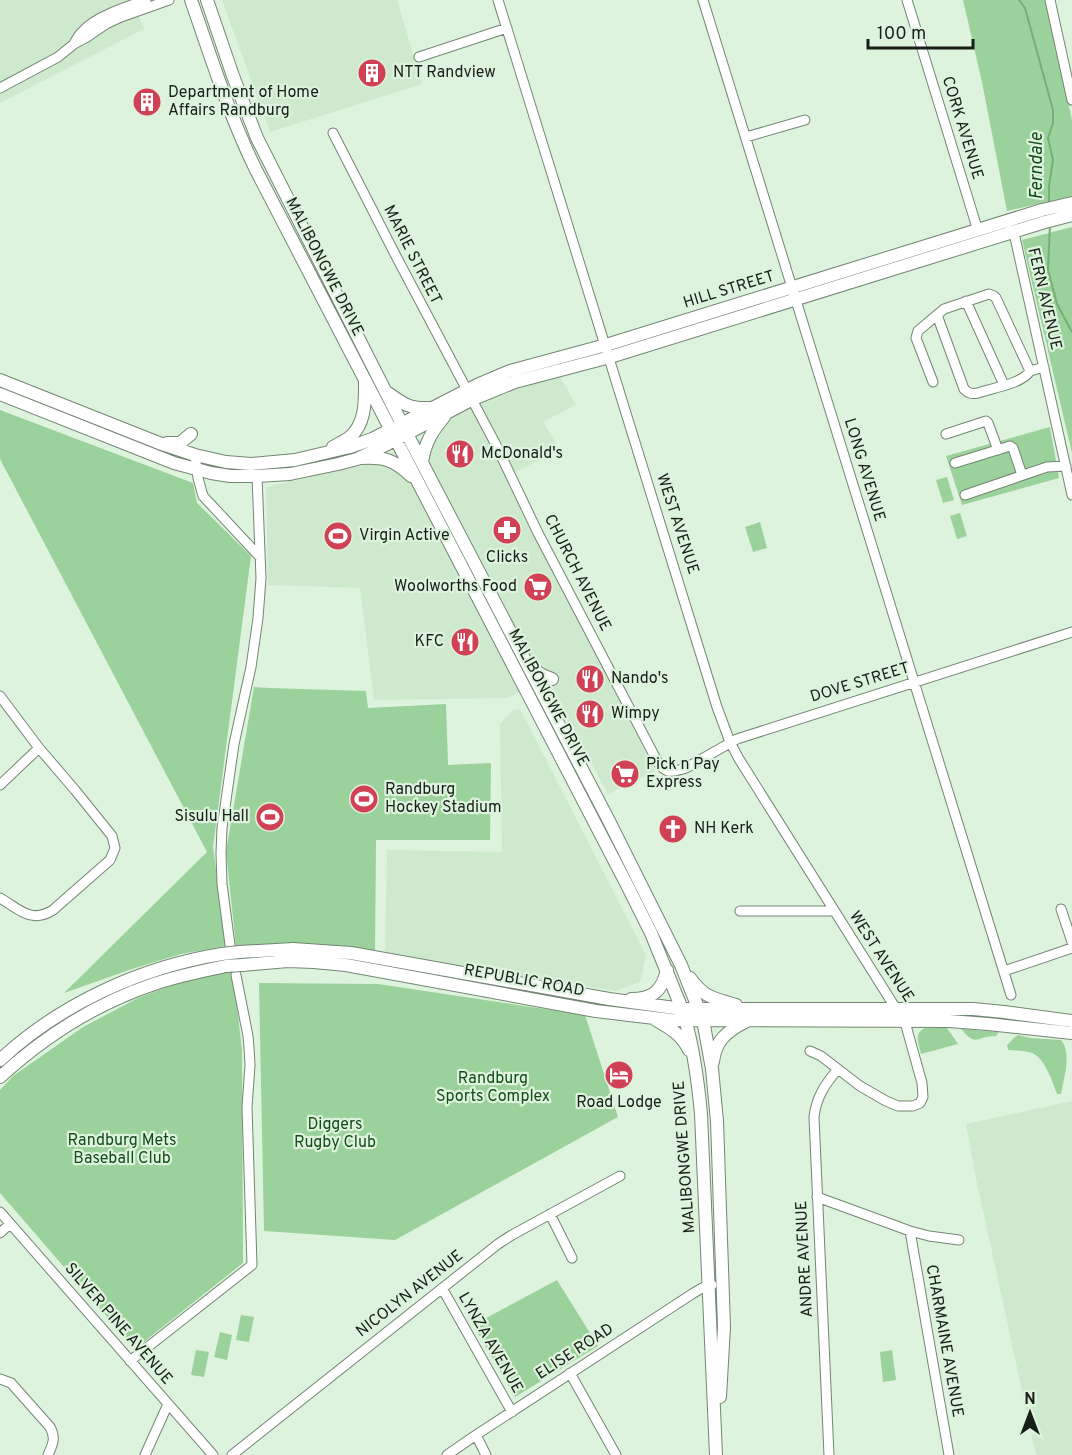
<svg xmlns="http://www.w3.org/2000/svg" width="1072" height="1455" viewBox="0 0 1072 1455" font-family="Overpass,sans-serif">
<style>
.built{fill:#cee9ce}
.green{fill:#9bd19b}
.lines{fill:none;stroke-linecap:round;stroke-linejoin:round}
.stream{stroke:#76ae77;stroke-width:2}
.minor-casing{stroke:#738673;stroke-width:11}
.major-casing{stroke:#738673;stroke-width:14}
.minor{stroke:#fff;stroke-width:9}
.major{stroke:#fff;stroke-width:12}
.major-bridge-casing{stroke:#738673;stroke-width:14;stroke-linecap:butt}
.major-bridge{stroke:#fff;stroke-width:12}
.labels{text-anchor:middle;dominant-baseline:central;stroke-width:4.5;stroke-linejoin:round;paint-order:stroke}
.poi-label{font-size:16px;fill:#181f18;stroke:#def3dd;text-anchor:start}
.street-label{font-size:16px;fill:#181f18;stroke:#def3dd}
.park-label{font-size:16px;fill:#124d19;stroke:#def3dd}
.water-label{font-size:18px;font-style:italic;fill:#124d19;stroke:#def3dd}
</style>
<rect width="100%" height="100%" fill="#def3dd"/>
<path class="built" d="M0,0H132L144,29L0,103Z
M222,0H397L422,84L270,132Z
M558,373L576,405L543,422L560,450L505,477L655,771L608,794L545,679L508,698L374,700L360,588L268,585L266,487L365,465L440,429L453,415Z
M520,709L646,955L640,982L615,991L385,954L387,850L502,852L500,724L513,710Z
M1072,1101V1455H1036L974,1169L966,1124Z"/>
<path class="green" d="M963,0H1045L1072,120V196L1007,211L982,82Z
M1072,227V453L1022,240Z
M0,410L193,483L197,503L251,556L213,847L226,946L181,954L135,968L64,993L207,852L0,459Z
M1050,427L1059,478L962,505L946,456Z
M947,477L954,500L943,503L936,480Z
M960,513L967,536L957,539L950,516Z
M760,522L767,548L753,552L745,527Z
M254,687L269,688L366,691L368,708L446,704L448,765L491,763L490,840H376L375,951L266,946H236L226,852Z
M233,971L242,1050L243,1263L135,1349L0,1193V1090L13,1076L83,1027L138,998L183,981Z
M259,983L378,984L585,1015L618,1117L395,1240L264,1231Z
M925,1028H947L958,1044L921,1054C919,1044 913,1034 925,1028Z
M961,1029L999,1032L996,1036C976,1036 977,1048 961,1029Z
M1018,1035L1031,1038L1061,1040C1072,1053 1064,1077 1061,1094H1057C1053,1083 1046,1063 1037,1056C1030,1050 1017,1051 1008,1050L1007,1045L1014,1038Z
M557,1280L598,1346L515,1397L473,1325Z
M241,1315L254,1317L249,1342L236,1340Z
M220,1332L232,1335L227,1360L214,1357Z
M196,1350L209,1352L204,1377L191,1375Z
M892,1350L896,1380L883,1382L880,1352Z"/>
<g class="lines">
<path class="stream" d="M1019,0L1025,8L1053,110V123L1048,138L1053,160L1049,186V205
M1050,225L1048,270L1057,304L1072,332"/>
<g class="minor-casing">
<path id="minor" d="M498,0L717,707L730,742L739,759L893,1004L905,1022L922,1083L923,1097L920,1103L913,1106H898L886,1101L860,1086L821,1056L810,1051
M703,0L1011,995
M907,0L978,231
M1050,0L1072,100
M74,44C76,40 79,35 82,32C94,17 128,6 146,0
M419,57L507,28
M0,88L58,57L74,44L87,37L106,24L121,17L169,0
M333,133L397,258L495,443L538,533L656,759C664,774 671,773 686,768L737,739L1072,632
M746,137L805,120
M1010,230L1014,233L1072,495
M966,301L1004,385
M937,315L964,389C969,394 972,394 978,393C992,388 1022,384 1030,371L1044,367
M933,382L916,338L918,331L944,309L989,294L994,296L996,298L1030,371
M946,434L986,421L988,423L998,450
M195,455L198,478L203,496L260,557
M955,463L1010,446L1013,448L1022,475
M965,495L1047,467L1066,466
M0,696L39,748L75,790L112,836L115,848L110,860L53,910C31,924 19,909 0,898
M0,785L39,748
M1061,909L1072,942
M740,911H834
M230,945L222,884L221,853L222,828L234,744L251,667L258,618L261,578L257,476
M1004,971L1072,948
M817,1197L910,1231L929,1236L959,1240
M0,1212L213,1455
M550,1214L572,1258
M910,1231L949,1455
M0,1233L10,1224
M442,1288L512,1412
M130,1361L252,1265L247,1107L250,1065L249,1048L248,1036L236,975
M570,1373L616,1455
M0,1379L11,1383L50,1427C56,1438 53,1444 48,1455
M476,1435L486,1455
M145,1455L168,1404
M232,1455L498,1244L512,1235L620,1176
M447,1455L476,1435L692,1294L702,1288L712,1285
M829,1455L814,1117C816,1098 825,1084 838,1069"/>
</g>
<g class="major-casing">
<path id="major" d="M191,0C211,57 229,115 256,170L627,885L651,933L682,1009C692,1040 698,1081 701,1114L716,1455
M207,0L233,76L257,138L407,434L609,821L681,965L703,1020L712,1069L717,1121L724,1327L720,1397
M0,380L159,443L195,455L226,462L251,464L295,460L350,447L372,439L477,385L510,371L606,345L1042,210L1072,203
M388,393C403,404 410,409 429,408
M0,394L174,463L211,473L230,476H257L290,474L338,464L357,459L376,450L471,400L515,382L610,357L1045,222L1072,215
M167,443H180L191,434
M333,447C338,444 345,441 350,437C366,423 365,401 365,382
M362,458C384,457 395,460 411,476
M422,462C425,443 432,431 444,417
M530,667L542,675L552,679
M239,952L293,949L351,953L609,999L682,1009H973L1004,1012L1072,1021
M242,965L288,961L314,962L346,965L596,1011L671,1020L949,1021L988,1024L1072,1033
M690,978C704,998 714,998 736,1005
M631,999C653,999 662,991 667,970
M656,1020C670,1028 682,1035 689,1050
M0,1060C60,1004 141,967 222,954
M713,1062C715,1041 727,1031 745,1022
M0,1077C45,1036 97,1003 154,984C177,976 202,971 226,966"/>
</g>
<use href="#minor" class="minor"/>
<use href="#major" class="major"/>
<g class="major-bridge-casing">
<path id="major-bridge" d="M222,954L239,952
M226,966L242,965"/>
</g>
<use href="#major-bridge" class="major-bridge"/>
</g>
<defs>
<g id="building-disc" transform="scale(1.5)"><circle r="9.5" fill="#d14155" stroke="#def3dd"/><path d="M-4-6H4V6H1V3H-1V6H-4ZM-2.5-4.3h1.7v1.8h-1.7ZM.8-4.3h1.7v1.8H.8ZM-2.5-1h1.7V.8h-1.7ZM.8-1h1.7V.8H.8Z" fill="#fff"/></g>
<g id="restaurant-disc" transform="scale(1.5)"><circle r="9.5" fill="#d14155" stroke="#def3dd"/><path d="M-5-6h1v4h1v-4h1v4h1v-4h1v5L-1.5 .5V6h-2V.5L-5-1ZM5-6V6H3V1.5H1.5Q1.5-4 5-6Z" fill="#fff"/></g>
<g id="pharmacy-disc" transform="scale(1.5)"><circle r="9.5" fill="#d14155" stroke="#def3dd"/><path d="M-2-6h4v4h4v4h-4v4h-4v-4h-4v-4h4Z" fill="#fff"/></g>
<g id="stadium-disc" transform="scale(1.5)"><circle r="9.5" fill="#d14155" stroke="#def3dd"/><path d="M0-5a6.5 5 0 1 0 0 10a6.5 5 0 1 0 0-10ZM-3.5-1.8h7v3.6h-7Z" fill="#fff"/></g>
<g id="supermarket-disc" transform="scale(1.5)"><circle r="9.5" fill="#d14155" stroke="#def3dd"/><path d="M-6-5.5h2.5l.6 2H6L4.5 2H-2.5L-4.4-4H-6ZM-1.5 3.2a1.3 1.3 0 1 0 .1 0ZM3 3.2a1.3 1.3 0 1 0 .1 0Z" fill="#fff"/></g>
<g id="church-disc" transform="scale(1.5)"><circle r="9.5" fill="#d14155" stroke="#def3dd"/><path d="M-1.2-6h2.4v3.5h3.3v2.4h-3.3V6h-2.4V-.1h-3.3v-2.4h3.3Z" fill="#fff"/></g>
<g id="hotel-disc" transform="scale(1.5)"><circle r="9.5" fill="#d14155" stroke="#def3dd"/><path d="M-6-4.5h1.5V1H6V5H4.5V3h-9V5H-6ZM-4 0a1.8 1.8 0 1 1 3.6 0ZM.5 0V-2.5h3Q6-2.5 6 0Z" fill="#fff"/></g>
</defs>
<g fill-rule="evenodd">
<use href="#building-disc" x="372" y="73"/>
<use href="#building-disc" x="147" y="102"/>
<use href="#restaurant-disc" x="460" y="454"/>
<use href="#pharmacy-disc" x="507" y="530"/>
<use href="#stadium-disc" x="338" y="536"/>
<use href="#supermarket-disc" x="538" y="587"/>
<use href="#restaurant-disc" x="465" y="642"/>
<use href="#restaurant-disc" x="590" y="679"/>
<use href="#restaurant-disc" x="590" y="714"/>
<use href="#supermarket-disc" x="625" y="774"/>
<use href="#stadium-disc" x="364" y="799"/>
<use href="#stadium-disc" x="270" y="817"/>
<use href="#church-disc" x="673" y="829"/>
<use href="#hotel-disc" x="619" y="1075"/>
</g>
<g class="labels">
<g class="poi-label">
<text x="393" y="73">NTT Randview</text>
<text x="168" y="93">Department of Home<tspan x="168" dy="18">Affairs Randburg</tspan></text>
<text x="481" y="454">McDonald's</text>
<text x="359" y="536">Virgin Active</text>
<text x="507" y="558" text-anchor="middle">Clicks</text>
<text x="517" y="587" text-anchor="end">Woolworths Food</text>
<text x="444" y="642" text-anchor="end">KFC</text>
<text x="611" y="679">Nando's</text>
<text x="611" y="714">Wimpy</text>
<text x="646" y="765">Pick n Pay<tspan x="646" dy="18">Express</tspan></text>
<text x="385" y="790">Randburg<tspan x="385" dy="18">Hockey Stadium</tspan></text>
<text x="249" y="817" text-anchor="end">Sisulu Hall</text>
<text x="694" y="829">NH Kerk</text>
<text x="619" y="1103" text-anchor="middle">Road Lodge</text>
</g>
<g class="street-label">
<text transform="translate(962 128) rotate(73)">CORK AVENUE</text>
<text transform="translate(412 255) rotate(63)">MARIE STREET</text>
<text transform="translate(324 267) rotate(63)">MALIBONGWE DRIVE</text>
<text transform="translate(729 290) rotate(-17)">HILL STREET</text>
<text transform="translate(1044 299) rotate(77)">FERN AVENUE</text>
<text transform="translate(864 470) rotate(73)">LONG AVENUE</text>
<text transform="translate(677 524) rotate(72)">WEST AVENUE</text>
<text transform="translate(577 573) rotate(63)">CHURCH AVENUE</text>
<text transform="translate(860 683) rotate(-17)">DOVE STREET</text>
<text transform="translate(548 698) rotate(62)">MALIBONGWE DRIVE</text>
<text transform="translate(881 957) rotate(57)">WEST AVENUE</text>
<text transform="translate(524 981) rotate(10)">REPUBLIC ROAD</text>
<text transform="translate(685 1157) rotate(-94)">MALIBONGWE DRIVE</text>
<text transform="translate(805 1259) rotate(-93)">ANDRE AVENUE</text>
<text transform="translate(410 1294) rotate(-38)">NICOLYN AVENUE</text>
<text transform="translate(118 1324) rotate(49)">SILVER PINE AVENUE</text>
<text transform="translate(944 1341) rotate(80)">CHARMAINE AVENUE</text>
<text transform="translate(490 1343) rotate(60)">LYNZA AVENUE</text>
<text transform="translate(575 1352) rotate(-33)">ELISE ROAD</text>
</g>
<g class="park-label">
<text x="493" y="1079">Randburg<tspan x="493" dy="18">Sports Complex</tspan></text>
<text x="335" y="1125">Diggers<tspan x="335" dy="18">Rugby Club</tspan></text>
<text x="122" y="1141">Randburg Mets<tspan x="122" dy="18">Baseball Club</tspan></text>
</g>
<g class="water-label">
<text transform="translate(1037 166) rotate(-90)">Ferndale</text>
</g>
</g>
<g transform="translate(1030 1413)" stroke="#def3dd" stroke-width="4.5" paint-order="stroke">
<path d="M0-4.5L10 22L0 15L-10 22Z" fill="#181f18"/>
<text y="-9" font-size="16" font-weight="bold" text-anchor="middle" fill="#181f18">N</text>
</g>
<path d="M868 39v9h105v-9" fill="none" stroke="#181f18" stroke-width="3"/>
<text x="877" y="39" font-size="18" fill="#181f18" stroke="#def3dd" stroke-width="4.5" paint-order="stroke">100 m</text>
</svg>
